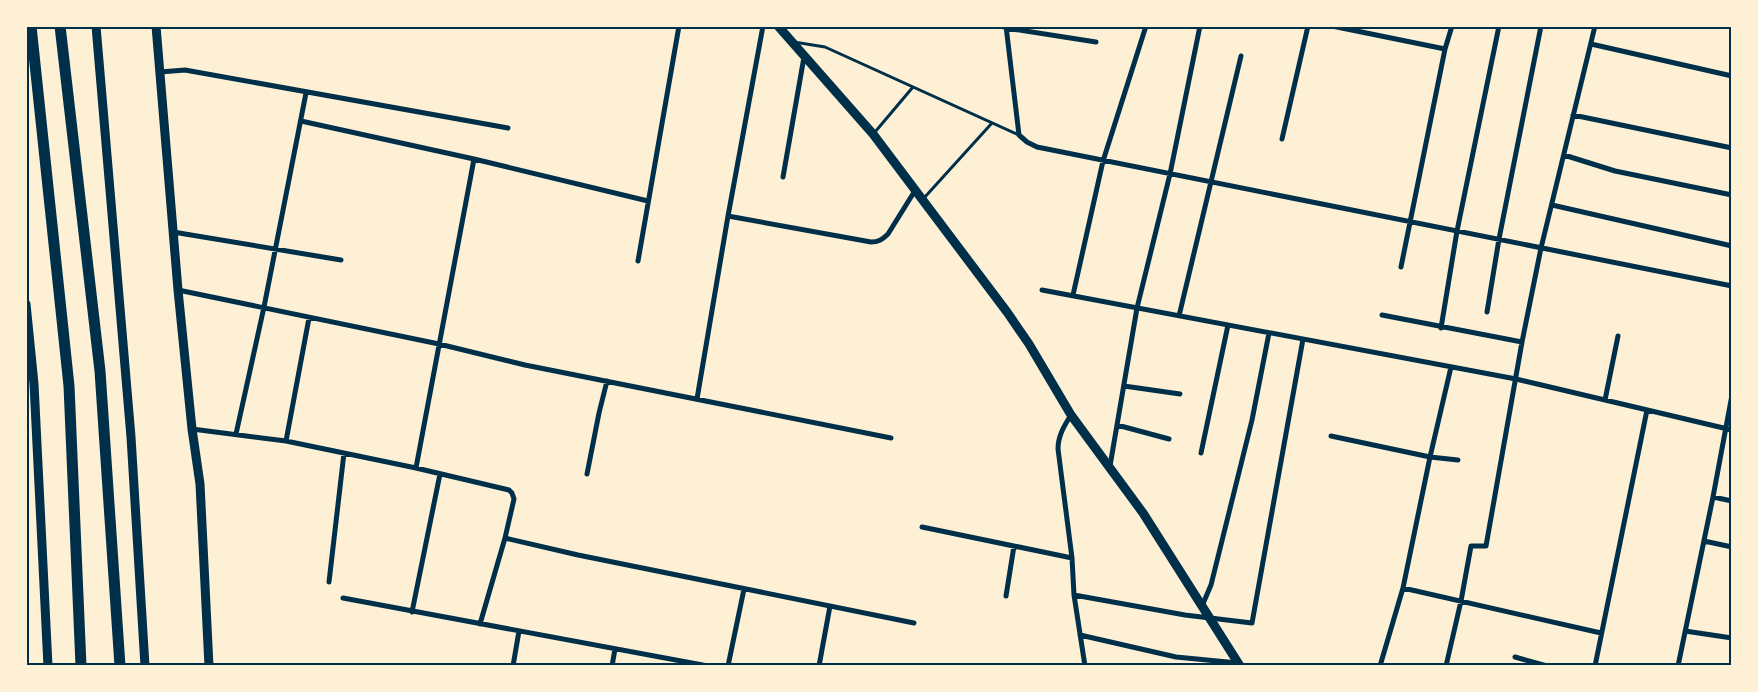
<svg xmlns="http://www.w3.org/2000/svg" width="1758" height="692" viewBox="0 0 1758 692" font-family="'Fira Sans',sans-serif">
<style>
.lines{fill:none;stroke-linecap:round;stroke-linejoin:round}
.service{stroke:#003049;stroke-width:3}
.minor{stroke:#003049;stroke-width:5}
.tertiary{stroke:#003049;stroke-width:9}
.trunk{stroke:#003049;stroke-width:11}
.neatline{fill:none;stroke:#003049;stroke-width:2}
</style>
<rect width="100%" height="100%" fill="#fdf0d5"/>
<g class="lines">
<path class="service" d="M986,26L1006,28
M794,42L825,47L1019,135
M875,132L913,87
M924,198L992,123"/>
<path class="minor" d="M1006,26L1019,135L1027,142L1037,147L1732,286
M1332,26L1445,49
M1006,28L1096,42
M1591,44L1732,76
M160,72L185,70L508,128
M1573,115L1732,148
M301,121L474,159L648,201
M1282,139L1308,26
M1564,155L1615,171L1732,195
M783,177L804,57
M1552,205L1732,246
M728,216L871,242C878,242 882,240 888,234L916,189
M173,232L341,260
M638,261L679,26
M1401,267L1445,49L1452,26
M178,290L439,344L525,365L891,438
M1042,290L1516,379L1732,430
M1073,295L1103,161L1146,26
M1487,312L1499,239L1541,26
M1382,315L1522,342
M1179,316L1241,56
M1441,328L1457,231L1499,26
M1124,386L1180,394
M697,399L728,216L763,26
M1605,400L1618,336
M1071,415C1064,426 1058,436 1058,449L1072,558L1074,595L1085,666
M1117,425L1169,439
M192,429L286,441L416,468L509,490L512,493L514,499L505,538L578,555L914,623
M236,434L264,307L306,93
M1331,436L1430,457L1458,460
M286,441L309,318
M1201,453L1228,325
M1110,466L1137,308L1170,174L1200,26
M416,468L474,159
M587,474L599,413L607,381
M1713,497L1732,501
M922,527L1072,558
M1704,541L1732,547
M329,582L344,453
M1403,588L1601,633
M1074,595L1185,615L1252,623L1303,339
M1006,596L1014,546
M343,598L708,666
M1202,606L1211,585L1252,420L1269,333
M412,612L440,474
M480,624L505,538
M1685,631L1732,638
M1080,635L1176,657L1238,663
M1515,657L1547,666
M513,666L519,631
M612,666L615,649
M728,666L744,589
M819,666L830,606
M1380,666L1403,588L1430,457L1451,367
M1446,666L1461,601L1471,546H1486L1522,342L1541,248L1595,26
M1595,666L1647,410
M1678,666L1713,497L1732,395"/>
<path class="tertiary" d="M96,26L131,437L145,666
M156,26L178,290L192,429L200,484L209,666
M778,26L873,134L1007,312L1029,344L1071,415L1143,513L1240,666
M26,304L34,384L48,666"/>
<path class="trunk" d="M31,26L69,386L81,666
M60,26L100,371L120,666"/>
</g>
<rect width="1758" height="692" fill="none" stroke="#fdf0d5" stroke-width="55"/>
<rect x="28" y="28" width="1702" height="636" class="neatline"/>
</svg>
